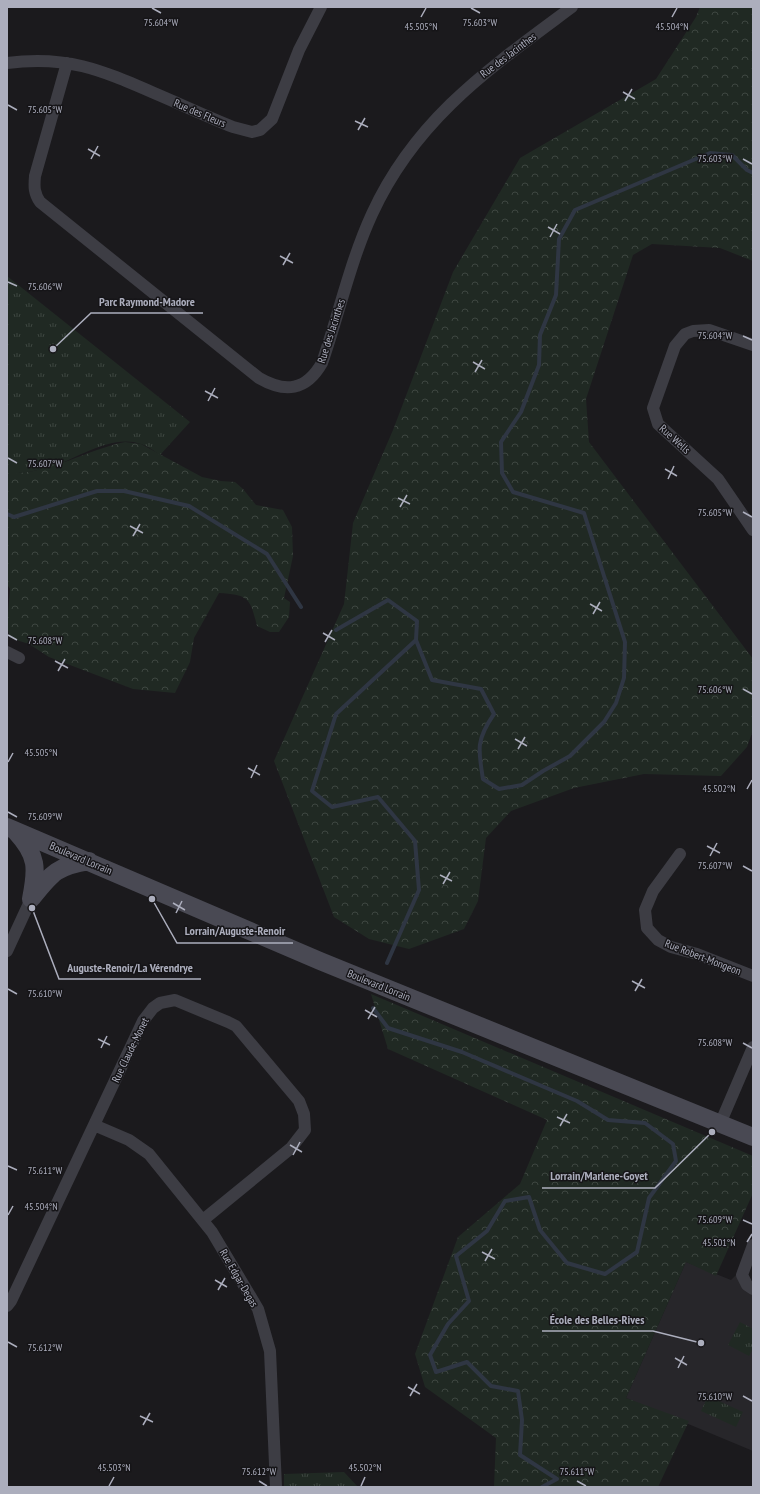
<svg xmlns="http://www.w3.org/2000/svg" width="760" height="1494" viewBox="0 0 760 1494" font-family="'PT Sans Narrow',sans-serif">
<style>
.built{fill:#27262a}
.forest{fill:url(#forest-crowns)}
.park{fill:url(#park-tufts)}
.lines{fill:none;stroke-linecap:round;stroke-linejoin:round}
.stream{stroke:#2f3643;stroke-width:4}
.street{stroke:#3d3d44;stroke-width:12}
.secondary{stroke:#494953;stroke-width:18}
.ticks{fill:none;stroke:#acaebd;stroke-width:1.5}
.labels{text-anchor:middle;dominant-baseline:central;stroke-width:3;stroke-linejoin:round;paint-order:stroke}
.street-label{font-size:11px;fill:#acaebd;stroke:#161518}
.ticks-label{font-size:10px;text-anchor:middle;fill:#acaebd;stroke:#161518;stroke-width:3;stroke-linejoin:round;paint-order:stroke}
.leader{fill:none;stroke:#acaebd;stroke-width:1.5}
.callout-dot{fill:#acaebd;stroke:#161518;stroke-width:1.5}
.callout-label{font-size:12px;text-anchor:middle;font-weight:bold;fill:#acaebd;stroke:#161518;stroke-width:3;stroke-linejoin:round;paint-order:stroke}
</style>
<defs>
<pattern id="forest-crowns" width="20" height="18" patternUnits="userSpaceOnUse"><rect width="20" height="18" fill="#202923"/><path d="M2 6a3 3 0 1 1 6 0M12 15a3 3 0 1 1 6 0" fill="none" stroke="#3e4641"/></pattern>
<pattern id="park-tufts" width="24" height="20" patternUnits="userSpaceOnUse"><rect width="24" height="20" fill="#202923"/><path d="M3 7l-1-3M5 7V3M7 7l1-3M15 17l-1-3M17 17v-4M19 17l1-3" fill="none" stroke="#3e4641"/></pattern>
</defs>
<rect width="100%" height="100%" fill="#1b1a1d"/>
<path class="built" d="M686,1262L731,1280L742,1269L753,1289V1451L626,1398Z"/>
<path class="forest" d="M700,7H753V261L720,248L652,244L633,255L586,399L589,442L753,659V730L747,747L721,776L644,774L574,788L511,811L486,838L478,901L464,929L409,949L369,939L334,917L274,761L344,604L353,523L393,430L453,272L520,158L656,79L696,17Z
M125,442L141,444L202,477L221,481L235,482L243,489L256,505L283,510L292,527L293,556L284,598L290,602L289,617L279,632H270L257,626C250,597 248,595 219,593L194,638L190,662L175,693L133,689L49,657L29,644L10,638L7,626L10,589L7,584V473C48,475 86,450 125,442Z
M371,994L753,1156V1193L716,1276L686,1262L626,1398L689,1421L658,1487H494L496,1438L425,1387L415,1354L458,1237L520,1184L547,1120L388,1049Z"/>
<path class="park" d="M7,276L190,422L160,455C154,451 148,446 141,444C113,434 81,456 56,465C41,470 23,474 7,473Z
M740,1322L753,1329V1349L749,1356L728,1345Z
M708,1396L743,1412L736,1427L701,1411Z
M344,1472L358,1487H284V1474Z"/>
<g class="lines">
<path class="stream" d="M7,514L14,517L97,491H124L189,506L267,554L301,607
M336,630L388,600L417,621L416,640L432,680L481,689L494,714C476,740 478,749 483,779L499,789L522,785L543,771L570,756L604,722L616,703L624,678L625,642L584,513L513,492L502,473L501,442L521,412L539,365L540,335L556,295L559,239L575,210L710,153L732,155L747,170L753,173
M387,963L419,890L415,841L378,797L332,807L312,791L336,714L416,640
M373,1008L388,1028L462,1052L577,1101L608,1120L645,1123L673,1144L676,1161L649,1198L637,1252L605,1274L567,1263L540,1230L529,1197L505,1201L487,1231L456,1256L469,1301L448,1324L430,1355L436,1372L467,1362L491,1386L518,1391L522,1420L520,1455L557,1479L542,1487"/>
<path class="street" d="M7,63C67,55 101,70 154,93C180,104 206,116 233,127L252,132L260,130L272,119L299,50L321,7
M67,63L35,176C34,187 34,193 40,202L259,378C285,393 306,391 322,363C339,314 350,262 372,214C416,118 490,68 572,7
M753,345L709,330L693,331L685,334L675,346L653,408L658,424L718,479L753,530
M7,652L19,658
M680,854L653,891L645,910L647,928L658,940L671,947L697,954L753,976
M7,951L31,899
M720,1124L753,1047
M94,1125L129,1140L149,1154L212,1232L258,1309L270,1351L276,1487
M753,1245L742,1275L747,1285L753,1289
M7,1306L11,1301L143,1021L153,1008L160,1003L175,1000L228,1022L236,1026L299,1101L304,1114L305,1130L291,1148L203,1220"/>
<path class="secondary" d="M7,827L320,961L753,1137
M16,832C38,856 37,868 31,899
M32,898C52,873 57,866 89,861"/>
</g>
<path class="ticks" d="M152,8L161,13M471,8L480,13M421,17L426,8M672,17L677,8M623,92L635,99M625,101L632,89M8,105L17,110M355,121L368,127M358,130L365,118M88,149L100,156M91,159L98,146M743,159L752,164M548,227L560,234M550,237L557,224M280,256L293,263M283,265L290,253M8,282L17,286M743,336L752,340M473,362L485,369M475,372L482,360M205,391L218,398M208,401L215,388M8,458L17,463M665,469L677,476M668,479L674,466M398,498L410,504M400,507L407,495M743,512L752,517M130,526L143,533M133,536L140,524M590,604L602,611M593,614L600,602M323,633L335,640M8,635L17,640M325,642L332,630M55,661L68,668M58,671L65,659M743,689L752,694M515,739L527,746M518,749L525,737M8,762L13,753M248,768L260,775M251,778L257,765M747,789L752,780M8,812L17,817M707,846L720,853M710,856L717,843M743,866L752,871M440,875L452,881M443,884L450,872M173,903L185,910M176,913L182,901M632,981L645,988M8,989L17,994M635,991L642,979M365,1010L377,1017M368,1019L375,1007M98,1039L110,1045M743,1043L752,1048M101,1048L107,1036M557,1117L570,1123M560,1126L567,1114M290,1145L302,1152M293,1155L300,1142M8,1166L17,1170M8,1215L13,1206M743,1220L752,1224M747,1242L752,1234M482,1252L495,1259M485,1261L492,1249M215,1280L227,1287M218,1290L225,1278M8,1342L17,1347M675,1358L687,1365M678,1368L684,1356M408,1387L420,1394M410,1396L417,1384M743,1396L752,1401M140,1416L153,1422M143,1425L150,1413M259,1481L267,1486M577,1481L586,1486M109,1486L114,1477M361,1486L365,1477"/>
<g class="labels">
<g class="street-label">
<text transform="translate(508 55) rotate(-37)">Rue des Jacinthes</text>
<text transform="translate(200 113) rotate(23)">Rue des Fleurs</text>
<text transform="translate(331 331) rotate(-72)">Rue des Jacinthes</text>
<text transform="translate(675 439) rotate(42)">Rue Wells</text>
<text transform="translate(81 858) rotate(23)">Boulevard Lorrain</text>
<text transform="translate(703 957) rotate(21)">Rue Robert-Mongeon</text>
<text transform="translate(379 985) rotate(22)">Boulevard Lorrain</text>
<text transform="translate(130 1050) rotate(-64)">Rue Claude-Monet</text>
<text transform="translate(239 1278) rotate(60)">Rue Edgar-Degas</text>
</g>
</g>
<g class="ticks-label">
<text x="161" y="26">75.604°W</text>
<text x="480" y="26">75.603°W</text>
<text x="421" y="30">45.505°N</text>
<text x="672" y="30">45.504°N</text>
<text x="45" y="113">75.605°W</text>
<text x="715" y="162">75.603°W</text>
<text x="45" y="290">75.606°W</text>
<text x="715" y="339">75.604°W</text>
<text x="45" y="467">75.607°W</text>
<text x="715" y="516">75.605°W</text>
<text x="45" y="644">75.608°W</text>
<text x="715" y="693">75.606°W</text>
<text x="41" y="756">45.505°N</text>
<text x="719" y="792">45.502°N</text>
<text x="45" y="820">75.609°W</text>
<text x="715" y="869">75.607°W</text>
<text x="45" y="997">75.610°W</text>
<text x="715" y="1046">75.608°W</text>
<text x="45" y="1174">75.611°W</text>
<text x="41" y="1210">45.504°N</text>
<text x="715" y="1223">75.609°W</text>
<text x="719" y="1246">45.501°N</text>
<text x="45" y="1351">75.612°W</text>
<text x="715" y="1400">75.610°W</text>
<text x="114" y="1471">45.503°N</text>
<text x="365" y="1471">45.502°N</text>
<text x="259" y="1475">75.612°W</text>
<text x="577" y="1475">75.611°W</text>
</g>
<path class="leader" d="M53 349L91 313H203M152 899L177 943H293M32 908L59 979H201M712 1132L655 1188H542M701 1343L653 1331H542"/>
<g class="callout-dot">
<circle cx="53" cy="349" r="4"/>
<circle cx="152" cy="899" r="4"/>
<circle cx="32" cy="908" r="4"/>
<circle cx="712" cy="1132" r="4"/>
<circle cx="701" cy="1343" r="4"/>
</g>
<g class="callout-label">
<text x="147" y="306">Parc Raymond-Madore</text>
<text x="235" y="935">Lorrain/Auguste-Renoir</text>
<text x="130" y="972">Auguste-Renoir/La Vérendrye</text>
<text x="599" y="1180">Lorrain/Marlene-Goyet</text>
<text x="597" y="1324">École des Belles-Rives</text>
</g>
<rect width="760" height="1494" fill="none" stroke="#acaebd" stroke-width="16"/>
</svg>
